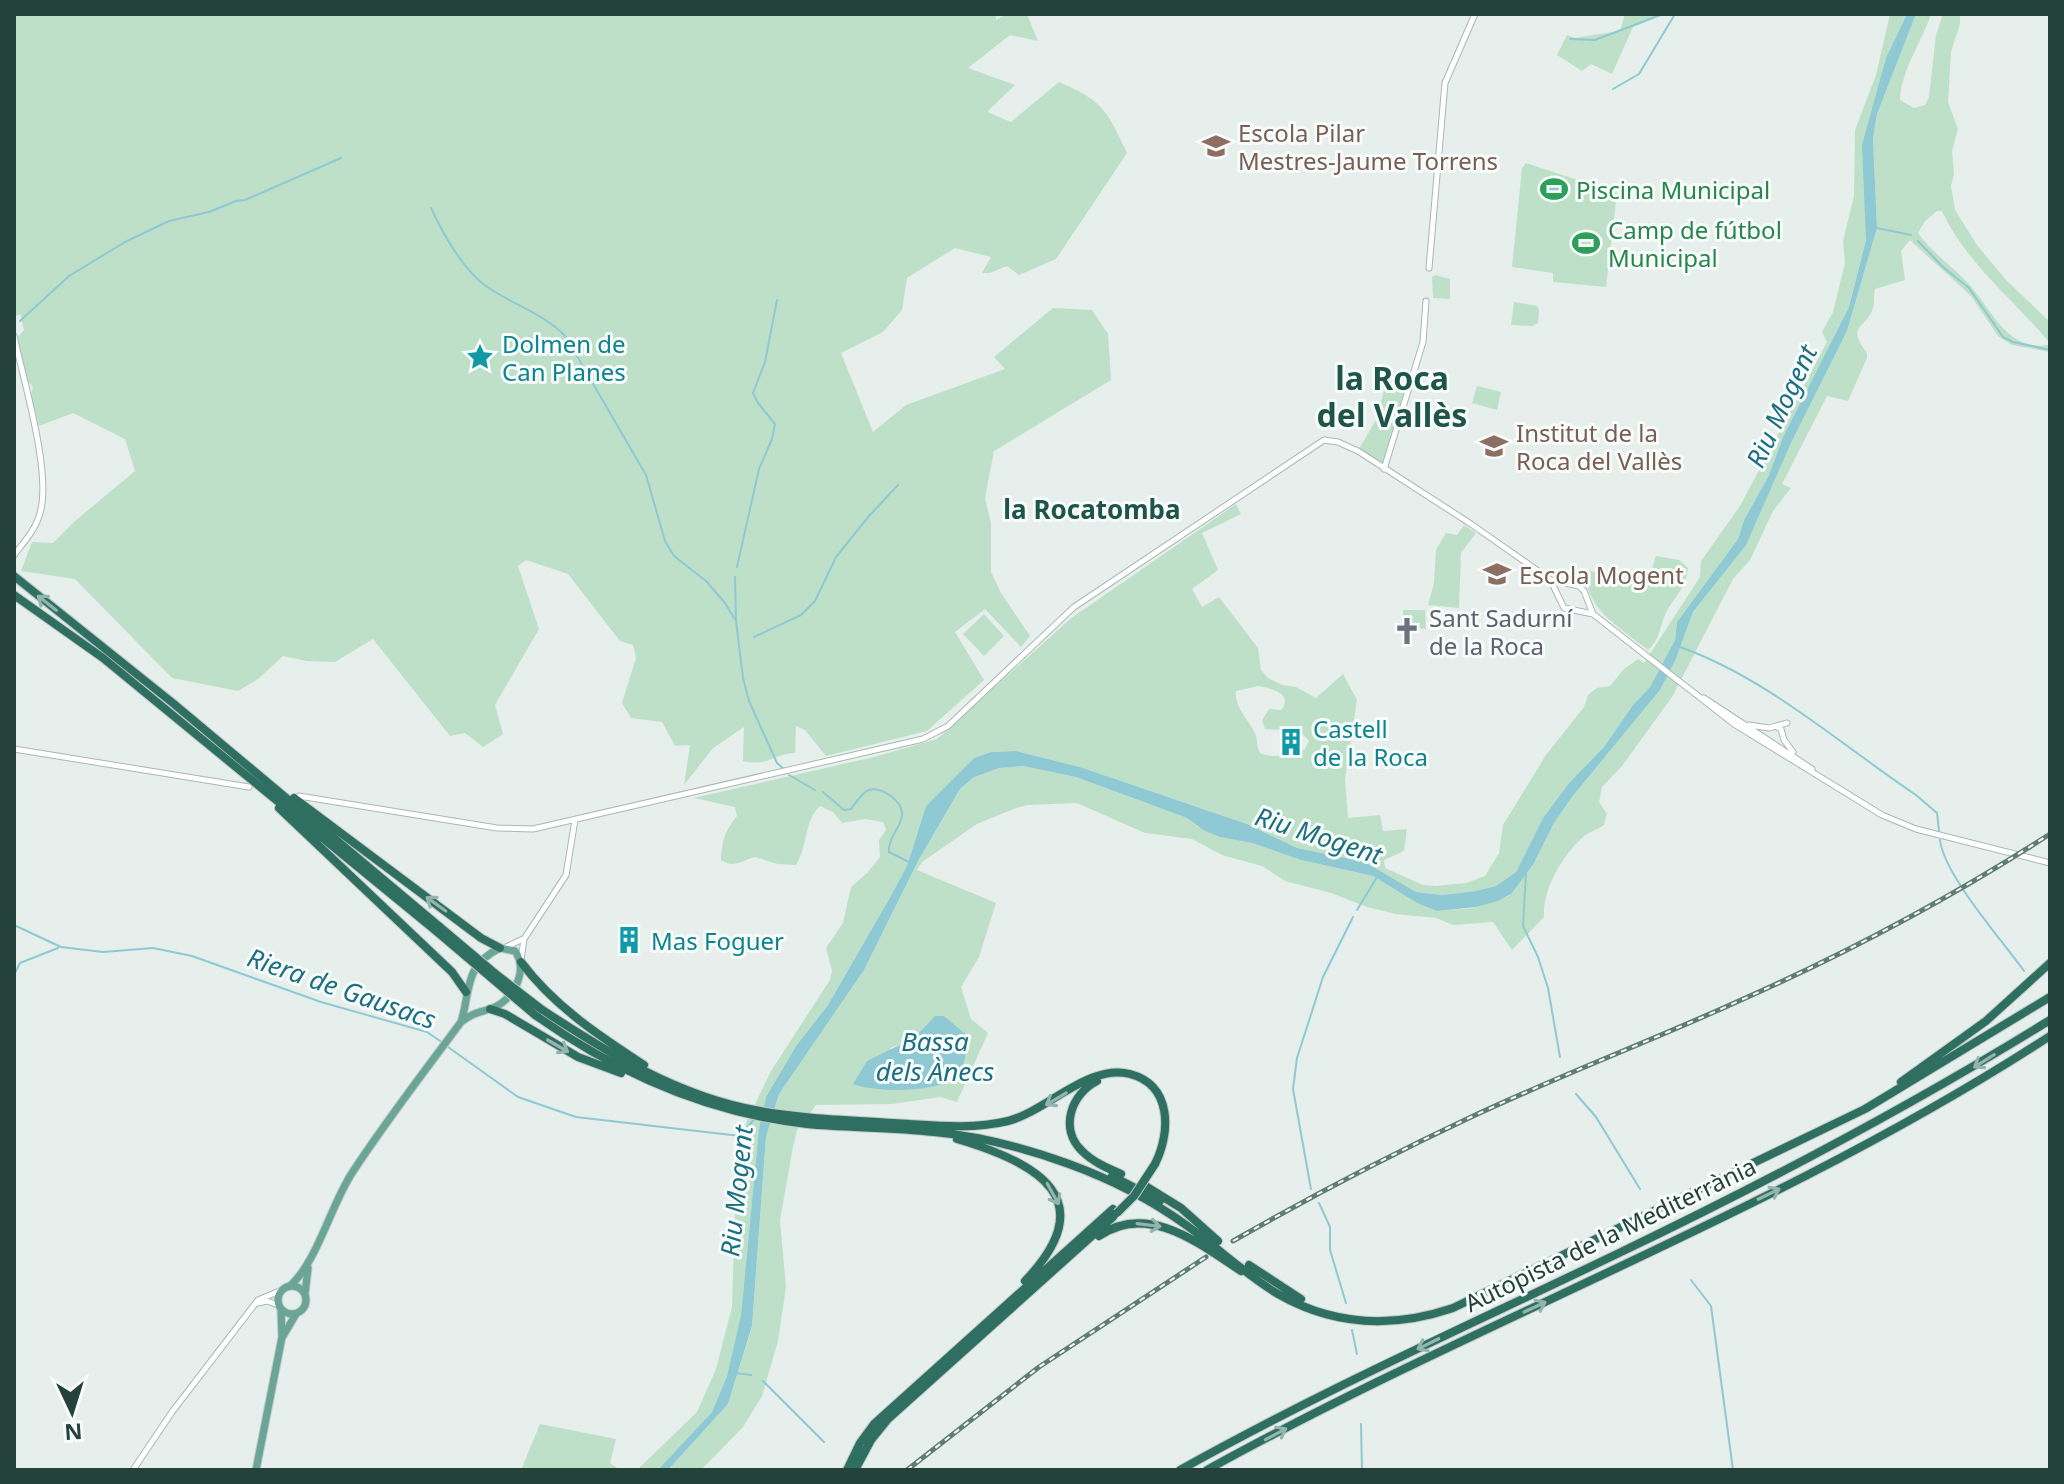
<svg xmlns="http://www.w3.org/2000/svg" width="2064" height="1484" viewBox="0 0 2064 1484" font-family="'Noto Sans',sans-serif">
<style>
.green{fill:#bfe0c8;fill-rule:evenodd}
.water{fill:#8ec9d4}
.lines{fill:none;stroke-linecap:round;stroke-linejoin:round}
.stream{stroke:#8ec9d4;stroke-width:2}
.minor-casing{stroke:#a8b8b2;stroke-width:7}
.major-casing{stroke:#c2cac8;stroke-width:9}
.highway-casing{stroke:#c2cac8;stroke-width:10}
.minor{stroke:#fff;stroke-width:5}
.major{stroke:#6aa596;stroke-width:7}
.highway{stroke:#2f6f62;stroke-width:8}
.rail-casing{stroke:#5f7d75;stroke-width:5}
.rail{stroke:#f7fbf9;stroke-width:2;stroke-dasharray:6;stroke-linecap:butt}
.highway-bridge-casing{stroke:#c2cac8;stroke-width:10;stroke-linecap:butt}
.highway-bridge{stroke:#2f6f62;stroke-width:8}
.oneway{stroke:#93b5ae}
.labels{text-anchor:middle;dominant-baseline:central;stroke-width:6;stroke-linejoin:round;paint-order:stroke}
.education-label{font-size:24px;fill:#785e54;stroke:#f7fbf9;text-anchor:start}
.leisure-label{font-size:24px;fill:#27864d;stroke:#f7fbf9;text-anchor:start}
.culture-label{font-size:24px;fill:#0d838f;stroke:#f7fbf9;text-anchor:start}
.worship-label{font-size:24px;fill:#5b616d;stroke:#f7fbf9;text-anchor:start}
.street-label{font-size:24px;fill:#24423a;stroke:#f7fbf9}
.water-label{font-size:26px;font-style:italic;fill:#1c6f80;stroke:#f7fbf9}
.neighbourhood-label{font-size:26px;font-weight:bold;fill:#1f5548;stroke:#f7fbf9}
.district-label{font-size:32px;font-weight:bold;fill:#1f5548;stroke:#f7fbf9}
</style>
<rect width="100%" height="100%" fill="#e6efeb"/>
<path class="green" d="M14,14H996V20L1007,14H1027L1038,41L1010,35L968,68L1015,85L987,112L1011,122L1059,82C1103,101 1107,110 1127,153L1056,259L1019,275L1007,266L990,273H982L991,257L955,248L907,278L902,310L883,332L841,353L873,432L906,405L1005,369L994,357L1053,308L1092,310L1108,334L1111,380L994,451L985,498L991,523V572L1001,593L1030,636L1021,647L985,609L955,632L984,680L927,731L826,756L805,730L796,726L795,753C771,754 770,767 743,761L744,727L713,748L684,785L690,745L675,746L662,722L631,718L622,703L636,658L633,645L620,641L568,574L526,560L518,566L539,629L495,705L503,734L483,747L465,733L450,736L373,639L335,662L307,661L283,656L258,679L238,691L172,678L75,579L21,571L32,542L53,543L75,521L135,471L125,439L73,413L39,426L31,395L33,387L26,379L17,338L24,330L20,314L14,317Z
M1625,14H1665L1633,27L1612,74L1591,64L1582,71L1557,55L1567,35L1575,38L1620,31Z
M1890,14H1907L1885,61L1874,109L1866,201V240L1849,307L1783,437L1769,475L1744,520L1738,539L1677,622L1675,640L1650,687L1633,705L1604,747L1569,783L1543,818L1516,872L1496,886L1476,891L1442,895L1416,892L1365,862L1297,848L1247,824L1080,767L1016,751L991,752L974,758L926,806L907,866L888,901L828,1005L796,1046L766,1097L759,1128L741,1315L727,1376L712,1412L660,1469L637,1470L697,1412L716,1369L732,1307L737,1153L747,1121L771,1071L830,980L832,971L826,948L843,923L851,887L868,872L880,857L879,840L886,830L883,822L865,819L842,823L833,812L820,806C804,820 808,846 796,865L778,864L755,857C743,860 734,869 721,860C722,840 725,831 737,816L735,807L694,798L874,757L937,739L1070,619L1236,504L1241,514L1202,533L1218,570L1192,589L1202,607L1219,597L1258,648L1261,670L1268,678L1282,685L1296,687L1316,698L1343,674L1357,700L1345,779L1348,818L1380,815L1383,831L1407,829L1404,851L1384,860L1385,868L1423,885L1436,886L1466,883L1485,876L1499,853L1503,825L1546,755L1584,707L1588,695L1597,688L1610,686L1624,669L1638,659L1644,663L1700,577L1701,561L1740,506L1827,342L1822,332L1833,312L1845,263L1843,241L1854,196L1855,130L1876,75ZM1259,686C1272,689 1294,694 1281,710L1269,709L1262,720L1265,729C1281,731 1298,725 1309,741L1305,749C1292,755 1272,759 1260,753C1256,746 1258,740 1255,733C1249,720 1234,707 1236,691Z
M1916,14H1931C1922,42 1901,70 1900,100L1914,108L1925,105L1929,97L1936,35L1943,14H1960V24L1951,52L1948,102L1958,129L1952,151L1954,174L1951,186L1955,210L1977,245L2006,280L2050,322V352L2012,345L1998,336L1971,296L1910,240L1901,251L1905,280L1875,289C1873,295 1875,302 1873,308C1866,330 1845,324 1867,353V358L1848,401L1827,396L1782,484L1791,488L1773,511L1750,560L1733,579L1672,697L1622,766L1602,787L1599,802L1607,814L1604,825C1597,830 1588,832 1582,838C1562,856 1542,891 1544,917L1512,950L1493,922L1453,925L1436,918L1396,914L1367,907L1331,893L1285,881L1262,866L1222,855L1192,839L1145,833L1077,803L1028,805L1016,808L977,824L922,862L917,870L996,903L979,957L961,987L971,1019L988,1033L957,1102L940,1097L892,1104L816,1105L797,1130L793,1147L780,1220L786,1287L778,1341L762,1396L743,1427L701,1470H668L728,1404L752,1327L766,1137L779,1094L864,970L918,861L960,789L976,775L999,768L1023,766L1076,777L1187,818L1198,827L1220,837L1252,843L1301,860L1373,876L1417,903L1437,911L1473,908L1509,896L1533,865L1554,823L1572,797L1660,690L1675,661L1693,612L1746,544L1791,443L1847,331L1877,228L1873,138L1877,114ZM1937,211H1942C1966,263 2013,299 2049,342L2048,345C2004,352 1989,302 1963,278C1948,263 1931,251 1918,233L1925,221ZM944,1016L968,1036L959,1075C935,1090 908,1091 880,1088L891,1048L914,1038L928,1023Z
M1526,163L1617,193L1606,287L1553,282V273L1512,267L1522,168Z
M1435,275L1450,279V299L1433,298L1432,277Z
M1514,302L1537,306L1539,310L1538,323L1532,326L1511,325Z
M1387,378L1410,385L1387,460L1382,463L1359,449L1377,418Z
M1477,386L1501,392L1497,410L1472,403Z
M1464,525L1476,533L1461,553L1459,608L1428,605L1434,583L1436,550L1446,533L1457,535Z
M1656,556L1679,560L1688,568C1686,587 1677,594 1668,609C1659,624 1662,638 1648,650C1621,628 1583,608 1586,570L1644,582L1651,572Z
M1403,610H1425L1426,629L1403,627Z
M984,614L1004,636L984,656L963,634Z
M540,1424L616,1439L610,1463L620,1470H521Z"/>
<path class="water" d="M1907,14H1916L1877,114L1873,138L1877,228L1847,331L1791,443L1746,545L1693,612L1675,661L1660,690L1572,797L1554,823L1533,865L1511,894L1498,901L1476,907L1437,911L1417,903L1373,876L1301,860L1252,843L1220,837L1203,830L1187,818L1076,777L1023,766L999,768L974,777L960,789L918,861L864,970L779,1094L766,1137L752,1326L728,1404L668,1470H658L712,1412L727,1376L741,1315L759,1128L766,1097L796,1046L828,1005L888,901L907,866L926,806L974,758L991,752L1016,751L1080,767L1247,824L1297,848L1365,862L1416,892L1442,895L1476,891L1496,886L1516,872L1543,818L1569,783L1604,747L1633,705L1650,687L1675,640L1677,622L1738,539L1744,520L1769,475L1783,437L1849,307L1866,240L1862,145L1886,58Z
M1547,176L1563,177L1561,202L1545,200Z
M935,1016H944L968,1036C966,1047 966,1062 960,1072C945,1094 876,1093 853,1084L867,1061L914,1038Z"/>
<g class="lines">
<path class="stream" d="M1570,39L1595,40L1663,14
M1613,89L1639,74L1675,14
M431,208C442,232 463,270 486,286C511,304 545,314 566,337L646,475L665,541L674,556L706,581L725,603L736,621L743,678L749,701L777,763L783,768
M1877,228L1911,235
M1918,241L1943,267L1969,288L2003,337L2013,342L2050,350
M20,321L69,276L125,242L169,221L209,212L236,201L245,200L341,158
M737,567L759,469L772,439L775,424L758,403L753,393L765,362L777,300
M735,577L736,620
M754,637L801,615L815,601L836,557L869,516L898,485
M1680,647C1767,678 1840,744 1916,795L1937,813L1939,831
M789,775L815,790
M823,792L844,810L851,809C856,803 861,793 869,790C881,786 903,801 902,815C901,828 888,837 889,852L909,862
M1940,840C1944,875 2002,940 2024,971
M1526,873L1523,926L1538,957L1548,988L1560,1057
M1357,910L1377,877
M14,925L61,947L103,952L153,948L192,956L321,1002L427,1032L443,1043
M14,975L20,963L58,948
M448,1047L518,1097L576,1117L740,1136L756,1117
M1576,1094L1596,1117L1640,1189
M1311,1189L1293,1089L1297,1058L1323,977L1353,917
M1319,1203L1330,1227V1250L1346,1303
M1691,1280L1711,1306L1733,1470
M1352,1330L1357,1354
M736,1373L751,1375
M763,1381L824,1442
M1361,1424L1362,1470"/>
<g class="minor-casing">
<path id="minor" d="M1429,268L1445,83L1475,14
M14,336C23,379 52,473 40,513C36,529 24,542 14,555
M1384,469L1423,342L1426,301
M1551,581L1564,608L1593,614L1689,689
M1688,688L1734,724L1882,815L1916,829L2050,863
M1704,698L1812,769
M1749,725L1769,728L1787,723
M1777,727L1781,729L1784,740L1793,752
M14,749L249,787
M299,796L497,828L533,829L923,739L948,726L1074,607L1324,440L1338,442L1358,451L1471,524L1551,580L1579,586L1584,591L1593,614
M504,948L523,939
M521,960L524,939L566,875L575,820
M258,1303L267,1301L278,1305
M133,1470L172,1412L258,1300L282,1290"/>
</g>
<g class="major-casing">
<path id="major" d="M278 1300a14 14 0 1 1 28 0a14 14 0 1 1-28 0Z
M290,1286C317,1262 331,1205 352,1173C386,1121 424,1072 461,1022C473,1013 477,1013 490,1009C513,1002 529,971 515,951L500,948C463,966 471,991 461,1022
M305,1294L308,1268
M283,1336L296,1314
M256,1470L282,1337L281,1310"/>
</g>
<g class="highway-casing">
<path id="highway" d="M14,576L174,704L440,927
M14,595L103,658L436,931
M294,798L481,938L500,948
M279,808L452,972L466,992
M521,962C554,1006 598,1035 644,1065
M490,1009L505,1014L578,1057L621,1073
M541,1009C608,1053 679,1097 760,1111C804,1119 848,1120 893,1123C931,1125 971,1130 1008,1121C1047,1111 1089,1063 1130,1074C1172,1085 1171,1132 1155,1164
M535,1015C617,1073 707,1113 807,1124C849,1128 892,1127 934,1132C980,1136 1025,1148 1069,1164C1110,1179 1150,1199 1186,1225C1217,1247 1246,1275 1278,1294C1334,1326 1394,1328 1453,1308L1865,1109L2050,997
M1097,1081C1071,1094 1059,1129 1082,1151C1093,1162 1107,1168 1121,1174
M1901,1082L1986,1021L2050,963
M957,1139C1039,1163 1103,1200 1025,1281
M1112,1176L1160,1201
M1147,1187L1181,1208L1218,1241
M1099,1236C1148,1202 1200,1244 1241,1271
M1249,1265L1301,1299
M847,1470L860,1443L874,1424L1113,1209
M855,1470L871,1440L888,1419L1113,1217
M1180,1470C1323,1390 1472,1324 1619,1253C1767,1182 1911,1106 2050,1020
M1207,1470C1484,1317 1785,1209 2050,1036"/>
</g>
<use href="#minor" class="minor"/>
<use href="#major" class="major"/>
<use href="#highway" class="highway"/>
<g class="rail-casing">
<path id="rail" d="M1233,1241C1310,1197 1388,1156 1469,1118C1558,1076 1651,1041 1741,1000C1847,953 1952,897 2050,834
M907,1470L1039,1367L1206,1257"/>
</g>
<use href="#rail" class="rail"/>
<g class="highway-bridge-casing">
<path id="highway-bridge" d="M440,927L497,975L541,1009
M436,931L535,1015
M1117,1213L1134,1196L1155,1164"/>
</g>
<use href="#highway-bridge" class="highway-bridge"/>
</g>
<defs><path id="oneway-shaft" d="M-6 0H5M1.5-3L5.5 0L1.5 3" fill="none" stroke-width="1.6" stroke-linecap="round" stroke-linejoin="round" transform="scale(2)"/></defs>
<g class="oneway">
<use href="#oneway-shaft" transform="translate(47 603) rotate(-142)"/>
<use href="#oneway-shaft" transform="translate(436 904) rotate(-144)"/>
<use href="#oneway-shaft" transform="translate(558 1046) rotate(30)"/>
<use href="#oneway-shaft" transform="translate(1984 1061) rotate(148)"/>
<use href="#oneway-shaft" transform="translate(1056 1099) rotate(149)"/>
<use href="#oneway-shaft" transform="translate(1053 1194) rotate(61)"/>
<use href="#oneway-shaft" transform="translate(1769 1194) rotate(-26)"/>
<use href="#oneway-shaft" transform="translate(1149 1225) rotate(7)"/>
<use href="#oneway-shaft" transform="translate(1535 1307) rotate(-25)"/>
<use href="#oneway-shaft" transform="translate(1428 1344) rotate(154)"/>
<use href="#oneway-shaft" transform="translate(1276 1434) rotate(-28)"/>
</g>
<defs>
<g id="school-bare" transform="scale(2.16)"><path d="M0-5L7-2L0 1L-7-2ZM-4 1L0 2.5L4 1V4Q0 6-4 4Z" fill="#8d6e63" stroke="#f7fbf9" stroke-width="2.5" paint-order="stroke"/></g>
<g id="stadium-bare" transform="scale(2.16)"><path d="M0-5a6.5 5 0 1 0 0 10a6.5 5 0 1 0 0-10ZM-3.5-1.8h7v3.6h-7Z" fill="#2e9e5b" stroke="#f7fbf9" stroke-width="2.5" paint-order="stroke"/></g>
<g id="sight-bare" transform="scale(2.16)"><path d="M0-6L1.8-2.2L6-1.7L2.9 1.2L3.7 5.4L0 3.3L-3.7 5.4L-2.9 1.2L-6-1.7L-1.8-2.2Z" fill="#0f9aa8" stroke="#f7fbf9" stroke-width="2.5" paint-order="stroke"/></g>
<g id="church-bare" transform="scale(2.16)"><path d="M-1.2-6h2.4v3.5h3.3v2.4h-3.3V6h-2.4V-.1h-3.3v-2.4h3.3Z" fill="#6b7280" stroke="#f7fbf9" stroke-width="2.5" paint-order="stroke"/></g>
<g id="building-bare" transform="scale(2.16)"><path d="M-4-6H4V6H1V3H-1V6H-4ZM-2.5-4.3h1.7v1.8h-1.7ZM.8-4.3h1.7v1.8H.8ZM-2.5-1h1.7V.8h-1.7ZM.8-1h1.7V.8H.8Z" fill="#0f9aa8" stroke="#f7fbf9" stroke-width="2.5" paint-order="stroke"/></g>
</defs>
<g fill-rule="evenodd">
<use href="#school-bare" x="1216" y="146"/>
<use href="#stadium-bare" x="1554" y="189"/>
<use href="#stadium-bare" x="1586" y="243"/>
<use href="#sight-bare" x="480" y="357"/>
<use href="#school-bare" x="1494" y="446"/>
<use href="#school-bare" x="1497" y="574"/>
<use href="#church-bare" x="1407" y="631"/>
<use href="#building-bare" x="1291" y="742"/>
<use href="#building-bare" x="629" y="940"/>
</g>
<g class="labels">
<g class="education-label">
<text x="1238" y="132">Escola Pilar<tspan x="1238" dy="28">Mestres-Jaume Torrens</tspan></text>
<text x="1516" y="432">Institut de la<tspan x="1516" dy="28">Roca del Vallès</tspan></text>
<text x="1519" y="574">Escola Mogent</text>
</g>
<g class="leisure-label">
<text x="1576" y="189">Piscina Municipal</text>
<text x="1608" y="229">Camp de fútbol<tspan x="1608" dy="28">Municipal</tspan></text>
</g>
<g class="culture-label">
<text x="502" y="343">Dolmen de<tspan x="502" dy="28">Can Planes</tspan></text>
<text x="1313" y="728">Castell<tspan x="1313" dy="28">de la Roca</tspan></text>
<text x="651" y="940">Mas Foguer</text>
</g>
<g class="worship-label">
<text x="1429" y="617">Sant Sadurní<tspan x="1429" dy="28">de la Roca</tspan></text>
</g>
<g class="street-label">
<text transform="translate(1610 1234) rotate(-26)">Autopista de la Mediterrània</text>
</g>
<g class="water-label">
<text transform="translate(1781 406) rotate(-65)">Riu Mogent</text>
<text transform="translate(1319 835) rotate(18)">Riu Mogent</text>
<text transform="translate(342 988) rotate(19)">Riera de Gausacs</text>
<text x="935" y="1041">Bassa<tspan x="935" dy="30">dels Ànecs</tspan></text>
<text transform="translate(736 1191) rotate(-84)">Riu Mogent</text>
</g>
<g class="neighbourhood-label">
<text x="1092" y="509">la Rocatomba</text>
</g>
<g class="district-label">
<text x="1392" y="377">la Roca<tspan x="1392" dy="37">del Vallès</tspan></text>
</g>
</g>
<rect width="2064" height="1484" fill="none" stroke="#24423a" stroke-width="32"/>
<g transform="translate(72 1412) rotate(176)" stroke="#f7fbf9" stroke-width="6" paint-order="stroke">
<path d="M0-6L14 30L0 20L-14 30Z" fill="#24423a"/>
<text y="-12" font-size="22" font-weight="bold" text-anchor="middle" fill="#24423a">N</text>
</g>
</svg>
